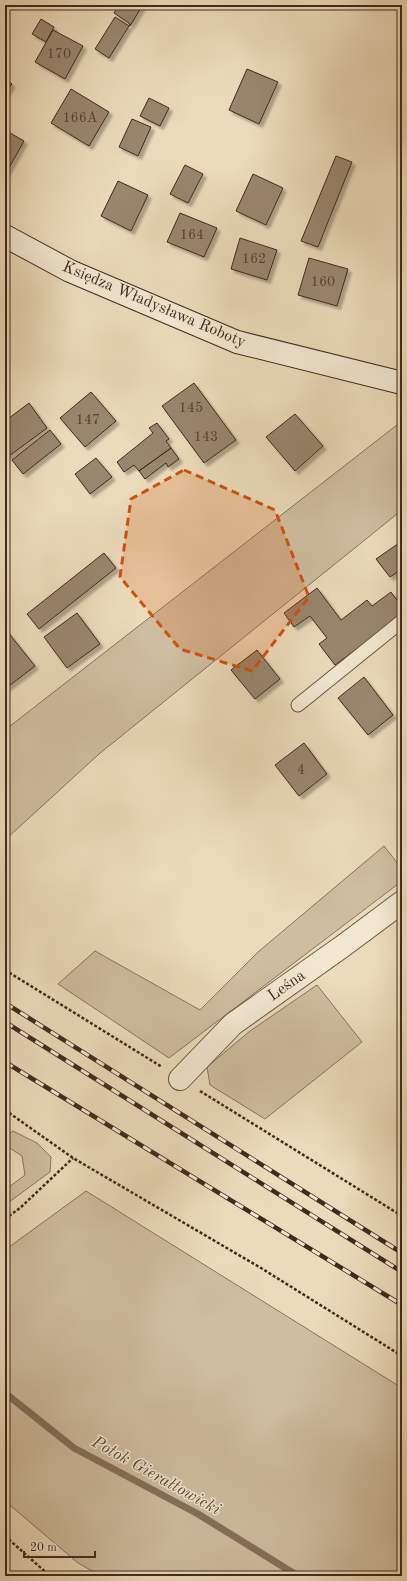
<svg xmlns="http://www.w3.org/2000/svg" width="407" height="1581" viewBox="0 0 407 1581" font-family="'Old Standard TT',serif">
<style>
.green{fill:#cebd9f;stroke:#88745e}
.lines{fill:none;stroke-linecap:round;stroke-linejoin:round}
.stream{stroke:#84705a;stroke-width:7}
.building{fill:#99866e;stroke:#412a1c;filter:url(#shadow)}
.service-casing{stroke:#6c5644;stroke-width:15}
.minor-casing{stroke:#6c5644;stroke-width:24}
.secondary-casing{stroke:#412a1c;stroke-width:24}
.path{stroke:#412a1c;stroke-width:2.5;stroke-dasharray:3 2;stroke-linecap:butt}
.service{stroke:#f2e8d2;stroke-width:13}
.minor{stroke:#f2e8d2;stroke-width:22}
.secondary{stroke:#f2e8d2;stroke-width:22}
.rail-casing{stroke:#412a1c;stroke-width:4.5}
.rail{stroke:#f2e8d2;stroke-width:3;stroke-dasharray:9;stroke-linecap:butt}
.marked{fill:#cf520e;fill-opacity:0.2;stroke:#cf520e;stroke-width:3;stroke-dasharray:8 5;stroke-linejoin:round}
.labels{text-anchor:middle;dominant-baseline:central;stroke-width:3;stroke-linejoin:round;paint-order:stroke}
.number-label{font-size:14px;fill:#574130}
.street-label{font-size:16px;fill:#412a1c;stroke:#f2e8d2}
.water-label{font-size:17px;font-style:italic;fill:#5d4736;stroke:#f2e8d2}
</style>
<defs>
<filter id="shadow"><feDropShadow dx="3.5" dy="3.5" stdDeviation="1" flood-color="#0004"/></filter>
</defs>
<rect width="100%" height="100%" fill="#ebdbba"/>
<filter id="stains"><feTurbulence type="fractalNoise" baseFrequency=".005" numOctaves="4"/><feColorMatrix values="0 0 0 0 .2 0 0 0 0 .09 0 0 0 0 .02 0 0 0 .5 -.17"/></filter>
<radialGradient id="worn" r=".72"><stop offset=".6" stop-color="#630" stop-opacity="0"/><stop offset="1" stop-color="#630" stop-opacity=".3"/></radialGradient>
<path class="green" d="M402,421V510L99,754L5,840V730Z
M384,846L402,869V881L169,1058L58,984L95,951L200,1010L258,952Z
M317,985L362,1042L265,1119L210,1085L207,1067L250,1031Z
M13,1131L37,1143L51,1157L50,1172L5,1205V1190L25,1175L22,1156L5,1145V1137Z
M86,1191L402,1388V1576H101L78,1563L5,1501V1250Z"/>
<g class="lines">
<path class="stream" d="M5,1393L74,1448L198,1514L298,1576"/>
</g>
<path class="building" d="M119,5L142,6L130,26L129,23L114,13Z
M115,17L129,26L109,58L95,49Z
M41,19L54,27L46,42L32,34Z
M53,30L83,46L65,79L35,62Z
M247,69L278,82L259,124L229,110Z
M5,79L12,84L5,94Z
M71,89L109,112L89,146L51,123Z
M149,98L169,108L160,126L140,116Z
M132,119L151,127L138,156L119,147Z
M5,130L24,141L5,175Z
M336,156L352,162L318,247L301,241Z
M185,165L203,174L188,203L170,194Z
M253,174L283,188L266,225L236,211Z
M118,181L148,195L131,231L101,216Z
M180,213L217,228L204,257L167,242Z
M240,238L277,250L267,280L231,269Z
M309,258L348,269L337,306L298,295Z
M194,383L236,440L204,463L162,406Z
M91,392L116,421L85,447L60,418Z
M29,403L47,428L5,459V421Z
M295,414L323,446L295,471L266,437Z
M157,423L169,439L166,441L171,448L139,471L134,465L124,472L117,462L153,433L149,428Z
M50,430L61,444L23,474L12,460Z
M171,448L179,459L168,467L166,463L145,479L139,471Z
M96,458L112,477L90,494L75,474Z
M402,541V569L390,577L376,559Z
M104,553L116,568L39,629L27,614Z
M317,588L341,620L367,600L372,606L391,592L402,607V615L335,665L319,644L327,638L310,616L294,627L284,613Z
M77,613L100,644L67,668L44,637Z
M7,631L35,666L5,689V632Z
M257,650L280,679L255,699L231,670Z
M364,677L393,715L368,735L338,698Z
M304,743L327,774L299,796L275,765Z"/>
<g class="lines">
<g class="service-casing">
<path id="service" d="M298,705L402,621"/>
</g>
<g class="minor-casing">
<path id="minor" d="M180,1079L233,1024L343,946L402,902"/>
</g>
<g class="secondary-casing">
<path id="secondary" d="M5,236L70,271L237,342L402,383"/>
</g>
<path class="path" d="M5,970L162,1067
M200,1091L402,1216
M5,1110L73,1158L261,1268L402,1356
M5,1219L20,1208L73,1158
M5,1536L50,1576"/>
<use href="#service" class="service"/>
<use href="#minor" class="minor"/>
<use href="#secondary" class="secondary"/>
<g class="rail-casing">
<path id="rail" d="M5,1003L402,1253
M5,1022L402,1272
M5,1062L402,1305"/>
</g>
<use href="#rail" class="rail"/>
</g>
<path class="marked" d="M184,470L275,510L309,597L252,671L180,649L120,577L131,499Z"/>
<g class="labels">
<g class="number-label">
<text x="59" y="54">170</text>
<text x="80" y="118">166A</text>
<text x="192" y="235">164</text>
<text x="254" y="259">162</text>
<text x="323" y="282">160</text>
<text x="191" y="408">145</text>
<text x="88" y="420">147</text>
<text x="206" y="437">143</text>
<text x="301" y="770">4</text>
</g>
<g class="street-label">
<text transform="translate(154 305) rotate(23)">Księdza Władysława Roboty</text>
<text transform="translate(287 986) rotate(-35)">Leśna</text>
</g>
<g class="water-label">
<text transform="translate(156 1476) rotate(29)">Potok Gierałtowicki</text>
</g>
</g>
<rect width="407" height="1581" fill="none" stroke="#ebdbba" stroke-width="20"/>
<rect x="6" y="6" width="395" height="1569" fill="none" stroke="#412a1c" stroke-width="2"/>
<rect x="10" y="10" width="387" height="1561" fill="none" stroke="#412a1c"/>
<path d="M24 1551v6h71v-6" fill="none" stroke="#412a1c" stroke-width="2"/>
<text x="30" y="1551" font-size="12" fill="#412a1c" stroke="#f2e8d2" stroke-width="3" paint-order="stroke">20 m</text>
<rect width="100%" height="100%" filter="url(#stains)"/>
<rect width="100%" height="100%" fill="url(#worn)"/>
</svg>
